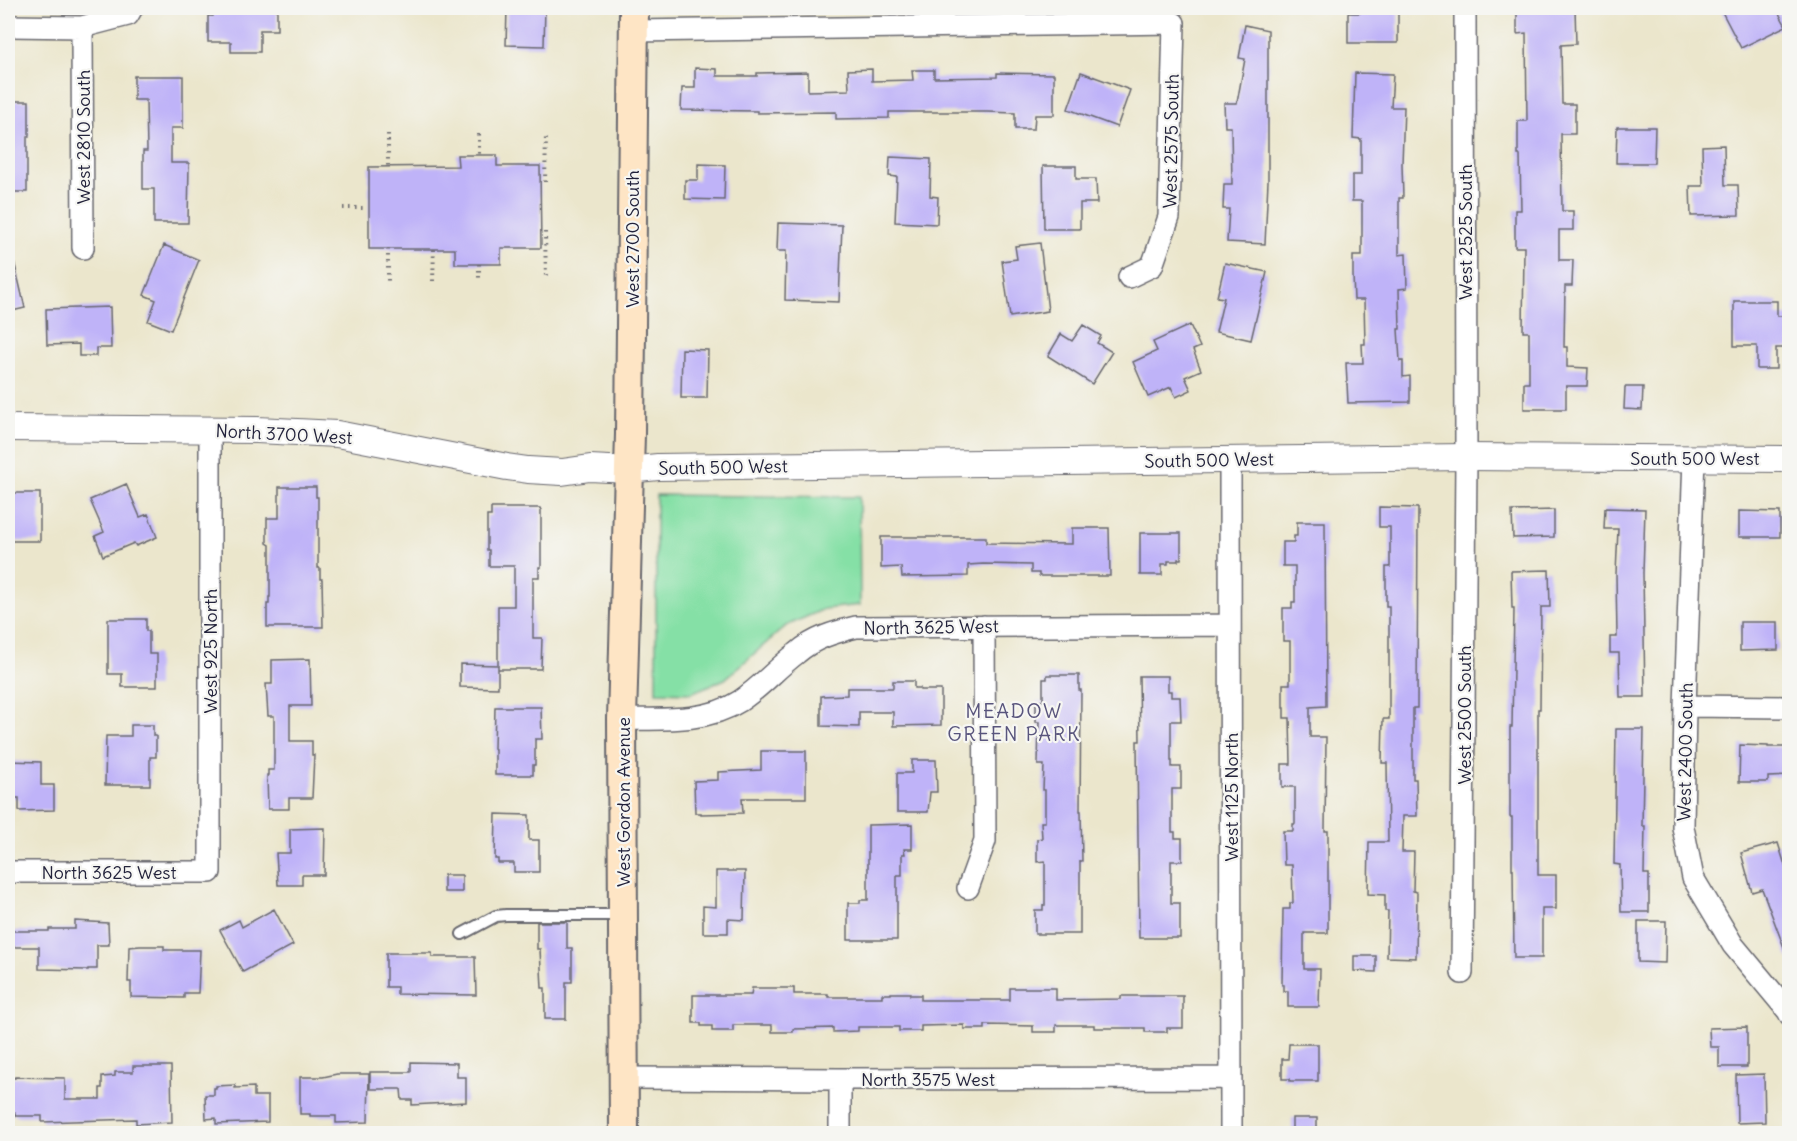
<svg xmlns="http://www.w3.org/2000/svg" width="1797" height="1141" viewBox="0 0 1797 1141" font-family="Delius,sans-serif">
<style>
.green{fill:#85e0a6;stroke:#548170;stroke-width:1.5}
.building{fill:#bfb3f8}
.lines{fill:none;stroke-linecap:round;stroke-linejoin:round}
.service-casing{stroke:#68676e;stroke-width:14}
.minor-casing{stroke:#68676e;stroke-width:24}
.tertiary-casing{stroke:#68676e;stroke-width:28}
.secondary-casing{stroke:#68676e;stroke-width:32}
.path{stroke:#68676e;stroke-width:4;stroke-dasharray:1.5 4.5;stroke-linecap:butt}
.service{stroke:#fff;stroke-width:10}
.minor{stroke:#fff;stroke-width:21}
.tertiary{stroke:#fff;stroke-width:26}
.secondary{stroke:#fee5c5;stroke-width:28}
.labels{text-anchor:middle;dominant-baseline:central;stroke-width:4.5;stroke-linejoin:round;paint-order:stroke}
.street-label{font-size:18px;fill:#22223b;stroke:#f6f6f2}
.neighbourhood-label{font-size:20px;letter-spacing:1.5px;fill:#59557d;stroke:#f6f6f2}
</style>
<rect width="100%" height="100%" fill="#f6f6f2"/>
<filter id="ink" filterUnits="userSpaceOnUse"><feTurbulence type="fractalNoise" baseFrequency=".0167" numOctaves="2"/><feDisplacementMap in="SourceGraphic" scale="12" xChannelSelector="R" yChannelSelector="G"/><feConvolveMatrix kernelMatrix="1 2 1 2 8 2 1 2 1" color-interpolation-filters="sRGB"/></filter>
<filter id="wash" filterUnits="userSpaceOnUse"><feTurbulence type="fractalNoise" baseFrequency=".008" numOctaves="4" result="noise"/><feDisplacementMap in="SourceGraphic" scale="24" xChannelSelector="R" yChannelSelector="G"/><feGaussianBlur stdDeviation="1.35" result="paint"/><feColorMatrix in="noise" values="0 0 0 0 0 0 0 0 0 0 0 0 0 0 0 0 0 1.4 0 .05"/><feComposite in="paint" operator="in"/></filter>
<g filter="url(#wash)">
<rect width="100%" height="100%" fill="#ebe6cc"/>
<path class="green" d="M656,495L859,497L860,605L824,609L786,626L725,679L691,693L656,692Z"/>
<g id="blocks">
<path class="building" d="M213,8H277V30H260V52H231V42H208V16H213Z
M507,8H545L544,46L506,45Z
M1360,8H1398V43H1348V13H1360Z
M1517,8H1575L1576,44L1561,45L1562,104H1575V134H1561L1562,211H1573V230H1559V260H1573L1572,286H1565L1564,347H1567V367L1588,368L1587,386H1566V409H1524V383H1529V332H1523L1524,247H1515V210H1521L1520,155H1518V121H1527L1526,33L1517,34Z
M1720,8H1776L1786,26L1741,48Z
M1245,25L1268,30V181L1265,244L1227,242L1229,209H1223L1224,184H1232L1231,127H1225L1224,103H1237L1245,59L1239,58Z
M695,68L717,69V76H757V73L808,72V91L849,90L848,70L872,69V81L913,80L912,70H934V78L997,77V73L1054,74V115H1035L1034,129H1015V113L987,112H889V118L836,119V112L757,113V111L681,110L682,88H695Z
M1081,72L1130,90L1117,127L1068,109Z
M1355,73L1393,74L1391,107H1404L1402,164L1403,198H1399V255L1406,254L1407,288L1399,289L1400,329H1398L1400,361H1403V377L1410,376V402L1348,403L1346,363H1363L1362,344H1365L1364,300H1354L1353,275V256H1362V201H1352V175H1361V139L1353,138Z
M134,76H183V128H171V163H189L188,223H154V189H143V151H147L146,100H134Z
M8,101H29V136H27V192H8Z
M1617,127H1655L1654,163H1616Z
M1724,145L1725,185H1738L1739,215L1691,216L1690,186H1703L1702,146Z
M457,155H497V166H540L541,248H501V264H455V249H369V167L458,166Z
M890,157L931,159L930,196L938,197L937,224L895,222L897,177L889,176Z
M698,164L725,165L724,200L685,199V180H698Z
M1043,166H1076V179H1096L1097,203H1080V229H1044Z
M778,223L842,225L839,302L785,300L786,251H777Z
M1040,243L1048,311L1010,317L1002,261L1017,259L1015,246Z
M164,245L199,260L171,330L148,321L156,300L144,295Z
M14,261L25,308L8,312V262Z
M1225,263L1267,272L1251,340L1216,332L1224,298L1217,297Z
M1734,301H1777V316H1790V348H1776V369H1757V346H1734Z
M110,307L111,348H96V356H79V344L47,345L46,309Z
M1083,325L1101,336L1097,343L1112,352L1092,384L1048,356L1061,334L1072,341Z
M1190,325L1200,347L1193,350L1201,370L1185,377L1191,390L1176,397L1171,387L1148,397L1133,362L1157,351L1153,342Z
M682,349L708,350L707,398H681Z
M1625,387H1643L1642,410L1624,409Z
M126,484L140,517L148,514L157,537L136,546L134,543L103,556L95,536L104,532L90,500Z
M279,487H316V497H318V568H320V579H322L323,627H267V604H269V597H270V545L267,543V518H279Z
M8,493H40V541H8Z
M1379,507L1418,508L1417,708H1413V779H1416L1417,816H1403L1402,852H1414L1413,891L1417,892L1416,958L1387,957L1388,911H1385V895L1368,894L1369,842H1388L1387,763H1382L1383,719H1389V606H1386V567H1390V527H1379Z
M491,508H540L541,510V567H539V577H533V638H542L541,669H498V606H514V566H489V550H487V516H491Z
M1605,508L1645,509L1643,573L1645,697H1620L1619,653H1610V637H1617L1616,574L1618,529H1604Z
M1554,510V537L1513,538L1512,511Z
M1739,511L1780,512V537H1739Z
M1297,522H1325L1326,706L1310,707V737H1326L1325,831H1328V933H1304V969H1320L1319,1007H1288V991H1284V985H1282L1283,909H1290V903H1293L1292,865H1284L1283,831H1293V824H1295V787H1282V764H1291L1290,718H1284V708H1283V684H1290V641H1283V608H1292V602H1295V566H1283V542H1294V536H1297Z
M1072,528H1109L1110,576H1039V573H1031V565L983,564L968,565V576L902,577L901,567L881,568V537H986V543L1072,544Z
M1140,533H1181V559H1178V561H1168V564H1162V575H1140Z
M1549,570L1550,607H1541L1540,709H1538V875H1556V909H1542V958H1514L1513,869H1512V817H1510V727H1512L1514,608H1512L1511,571Z
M108,619H146V631H149V654H157V687H122V674H108Z
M1740,622H1778V650L1740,651Z
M310,659L311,706H290V741H312V755H314L312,798H289V809H268L267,775H268V770H274V716H268L266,684H272V660Z
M460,664L498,665V688L460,687Z
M1047,675H1079V690H1081L1080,811H1081L1082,861H1080V934H1035V910H1043V905H1045V861L1037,862V839L1042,838L1041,822H1045V790H1043L1044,765H1038L1039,722H1036V701H1043V679H1047Z
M1139,676H1168V691H1171V697H1180L1181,721H1171V761H1172V767H1181V789H1172V832H1175V838H1182V861H1171V903H1180V938H1139L1137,741H1140Z
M893,681H914V688H920V690H941V725L893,726V712H859V727L821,726V696L847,695V688H893Z
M495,707H541L542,739H535V765H533V775H495V749H494Z
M131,725H153V736H156V757H150V785H105L106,736H131Z
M1616,729H1644L1642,826H1645L1644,874H1649V912H1621L1620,865L1614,864Z
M1740,745L1768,746V747H1790V776L1768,777V782H1739Z
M761,751H806V798H742L743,813L701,814V813H695L694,781L718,780V772L761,770Z
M912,760H936L937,792H930L928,812H897V773H912Z
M8,761L41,762V785H54V810L19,811V798H9L8,796Z
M496,814L529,815V840H539V872H514V863H498V859H495Z
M912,824V849H904L905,854H902V875H897V940H848V903H860V900H868V825Z
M325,828L324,875H302V885H278L276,853H290V829Z
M1778,843L1790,881V957L1788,958L1762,889L1752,892L1741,853Z
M716,871H745L744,920L728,919V933H703V906L716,907Z
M444,875H462V892H444Z
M274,909L293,945L243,972L220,930L239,920L242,927Z
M75,921L108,923L109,945H97V969H88V970L39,969V947H8V931H49V929H75Z
M1638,921H1666L1665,963L1638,962Z
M537,922H567V948H572V982H566V1019H545V988H542L540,949H537Z
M140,946H164V950H200L198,993H184V998L131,997V982H128L129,947Z
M386,953H432V957H475L476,995L397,994V987H386Z
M1354,956H1376V972L1354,971Z
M752,988H794V994H828V997H882V994H891V993H910V995H921V1000H1010V988H1056V1000L1121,999V996H1183V1028H1167V1032H1145V1028H1094V1025H1056V1032H1033V1026L985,1025V1029H964V1025L921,1026V1031H899V1027H858V1031L833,1032V1028L793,1029V1032H772V1025H733V1031H712V1026H701V1023H693V995H751Z
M1747,1027V1067H1719V1047H1710L1709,1028Z
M1289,1044H1318V1081H1290V1079H1282V1059H1288Z
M411,1062L457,1063V1077H466V1102L412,1105V1100H402L401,1089H370V1072H411Z
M133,1066H171L172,1122L136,1124V1119L42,1122V1116H15V1113H8V1078H15V1077L65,1078V1099H100V1088H102V1077L115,1076V1072H133Z
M337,1074H369L368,1122L336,1123V1116H310V1114H300V1077H323Z
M1764,1074L1765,1122L1737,1123L1736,1075Z
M235,1085V1088L254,1087V1096H268V1122L216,1124V1118L206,1119L205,1095H214V1088H216V1086Z
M1292,1118H1317V1134H1292Z"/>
</g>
</g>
<g filter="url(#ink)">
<use href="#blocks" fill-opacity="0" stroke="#68676e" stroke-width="1.5"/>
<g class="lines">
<g class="service-casing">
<path id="service" d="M462,934L496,916L506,915H623"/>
</g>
<g class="minor-casing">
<path id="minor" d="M8,26L82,27L128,15L132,8
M82,27L83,248
M634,31L1174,23L1169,217L1152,266L1129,277
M1694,458L1685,706L1683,827L1693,878L1733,945L1788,1011L1790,1015
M1230,460L1231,1134
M1685,706L1790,707
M622,719C661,719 706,723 740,701C761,687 777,668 797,653C814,638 835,632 856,627L1230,625
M8,872H210V429
M968,888L985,841L984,626
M1462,973L1466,457L1465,8
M624,1078L840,1079L1231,1078
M840,1134V1079"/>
</g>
<g class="tertiary-casing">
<path id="tertiary" d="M8,428L257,430L337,434L507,467L528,470L562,472L590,468L628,470L658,467L1466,457L1790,459"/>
</g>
<g class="secondary-casing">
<path id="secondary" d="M624,1134L622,719L630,434L634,8"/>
</g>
<path class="path" d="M388,134V167
M479,134V155
M545,182L546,135
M343,208H367
M545,232L546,280
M388,249V281
M479,264V281
M433,281L434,249"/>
<use href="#service" class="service"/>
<use href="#minor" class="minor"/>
<use href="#tertiary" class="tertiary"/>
<use href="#secondary" class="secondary"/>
</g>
</g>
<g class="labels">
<g class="street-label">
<text transform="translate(83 137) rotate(-90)">West 2810 South</text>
<text transform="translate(1171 141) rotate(-89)">West 2575 South</text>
<text transform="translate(1465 232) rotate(-90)">West 2525 South</text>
<text transform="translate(632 239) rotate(-90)">West 2700 South</text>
<text transform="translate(284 434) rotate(3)">North 3700 West</text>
<text x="1695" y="458">South 500 West</text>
<text transform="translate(1209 460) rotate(-1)">South 500 West</text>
<text transform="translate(723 467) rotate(-1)">South 500 West</text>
<text transform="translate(931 627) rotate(-1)">North 3625 West</text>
<text transform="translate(210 651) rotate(-90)">West 925 North</text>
<text transform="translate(1464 715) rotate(-90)">West 2500 South</text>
<text transform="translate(1685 752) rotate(-89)">West 2400 South</text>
<text transform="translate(1231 797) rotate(-90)">West 1125 North</text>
<text transform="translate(623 802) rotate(-90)">West Gordon Avenue</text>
<text x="109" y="872">North 3625 West</text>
<text x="928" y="1079">North 3575 West</text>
</g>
<g class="neighbourhood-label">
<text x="1014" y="710">MEADOW<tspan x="1014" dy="23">GREEN PARK</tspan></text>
</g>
</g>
<rect width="1797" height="1141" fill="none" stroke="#f6f6f2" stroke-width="30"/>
</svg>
